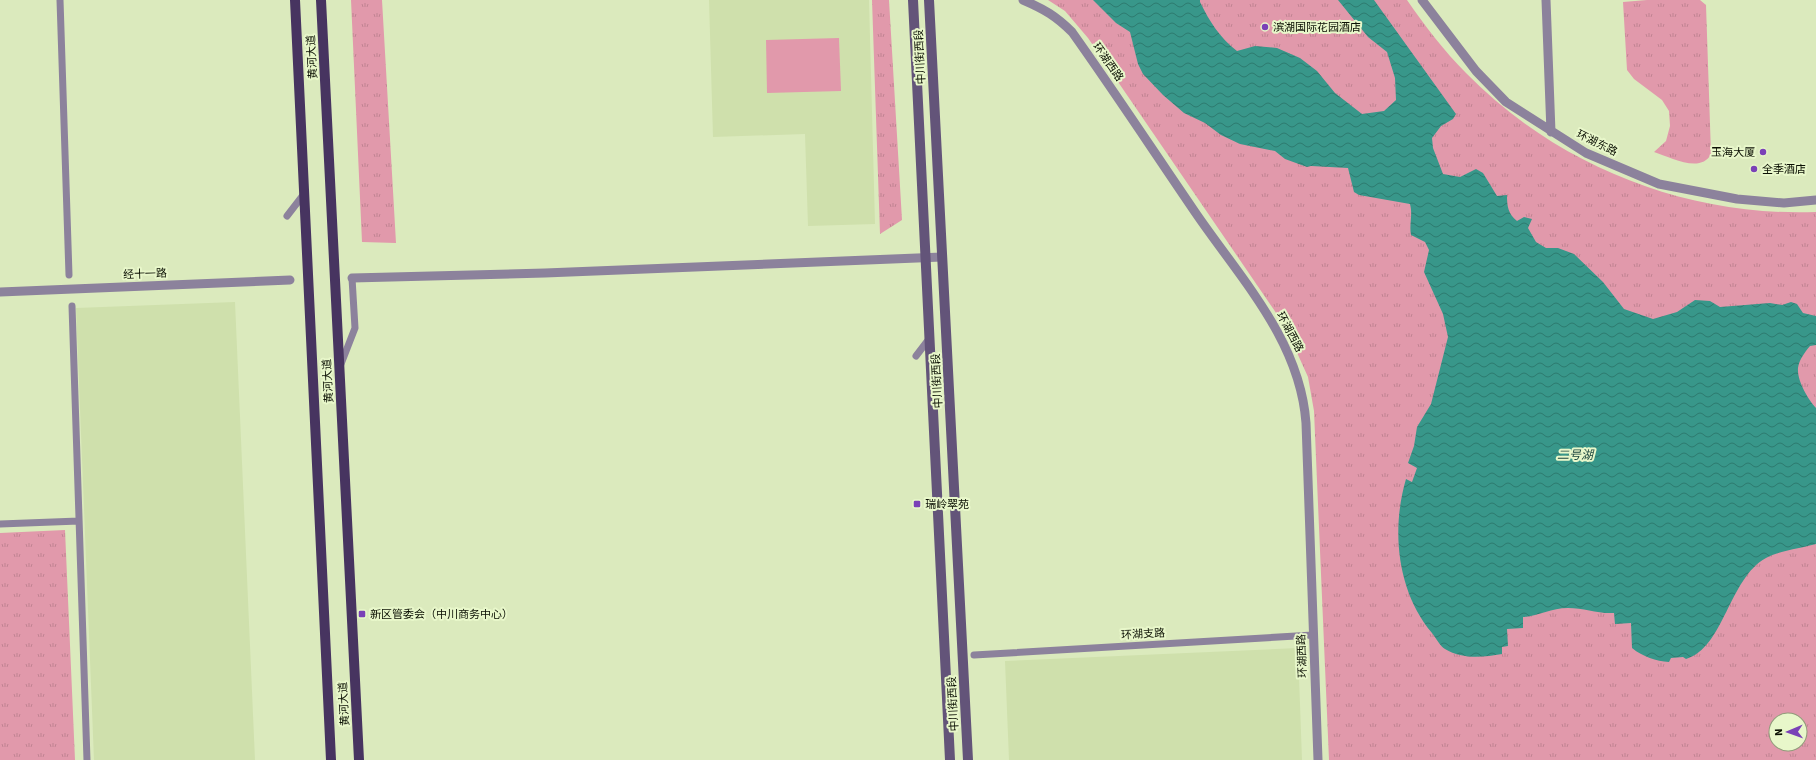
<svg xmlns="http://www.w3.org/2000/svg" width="1816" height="760" viewBox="0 0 1816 760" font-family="'Source Sans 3','Noto Sans SC',sans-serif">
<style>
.built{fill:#cfe0ac}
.grass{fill:#e199ab}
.park{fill:url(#park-tufts);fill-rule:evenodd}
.water{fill:url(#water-waves)}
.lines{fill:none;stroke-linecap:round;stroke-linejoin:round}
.minor{stroke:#8c829c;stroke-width:7}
.tertiary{stroke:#8c829c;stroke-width:9}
.secondary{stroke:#635479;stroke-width:10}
.primary{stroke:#473460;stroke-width:10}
.poi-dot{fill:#7a41b7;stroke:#e8f7ca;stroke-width:1.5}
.labels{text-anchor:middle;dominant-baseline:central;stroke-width:4;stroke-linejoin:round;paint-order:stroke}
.poi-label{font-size:11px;fill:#0b1003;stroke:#e8f7ca;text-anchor:start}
.street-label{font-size:11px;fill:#0b1003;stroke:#e8f7ca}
.water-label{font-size:12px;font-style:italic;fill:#143f39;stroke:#e8f7ca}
</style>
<defs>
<pattern id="park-tufts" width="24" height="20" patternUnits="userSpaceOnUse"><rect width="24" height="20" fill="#e199ab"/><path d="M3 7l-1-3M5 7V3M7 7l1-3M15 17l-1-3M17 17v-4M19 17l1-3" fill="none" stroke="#c08392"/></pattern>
<pattern id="water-waves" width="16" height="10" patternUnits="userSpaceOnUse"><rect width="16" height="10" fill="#38978a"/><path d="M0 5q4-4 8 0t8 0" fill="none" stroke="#2d7a6f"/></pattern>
</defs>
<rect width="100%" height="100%" fill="#dbeabd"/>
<path class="built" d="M709,0H869L875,224L808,226L805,134L713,137Z
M235,302L255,760H94L76,308Z
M1298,648L1302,760H1009L1005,661Z"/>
<path class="grass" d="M839,38L841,91L767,93L766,40Z"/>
<path class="park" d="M351,0H382L396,243L362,242Z
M872,0H889L902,220L880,234Z
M1048,0H1407C1425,26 1444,51 1466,73C1557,166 1687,217 1816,212V760H1329L1314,411L1308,377L1285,326L1088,38L1065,11ZM1776,720H1800V744H1776Z
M1647,0H1700L1706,5L1711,154C1701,174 1670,157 1654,152L1666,141L1670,126L1669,111L1662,100L1634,79L1627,70L1623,2Z
M65,530L75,760H0V533Z"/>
<path class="water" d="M1093,0H1200V2C1210,22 1219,37 1237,51L1255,46L1277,48L1300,58L1317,71L1335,93L1362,114L1384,111L1396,100L1395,78L1387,52L1368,37L1338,0H1374L1456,114L1453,119L1441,126L1432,138L1433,148L1443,174L1460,177L1476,169L1483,173L1497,196L1507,195C1507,206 1508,214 1517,221L1524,217L1532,219L1528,228L1536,242L1546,248H1558L1574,254L1603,282L1624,309L1653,319L1677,312L1695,300L1710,301L1720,307L1770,303L1782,305L1791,302L1797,304L1803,313L1816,316V345L1810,346C1805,352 1799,360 1798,368C1797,381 1808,399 1816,408V544C1802,548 1778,551 1766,558C1729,578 1724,648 1686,659L1683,657L1671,658L1669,662C1656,661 1643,657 1632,648L1631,623L1615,624L1614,613C1598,614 1584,608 1568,608C1551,608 1539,616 1523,617V628L1507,629L1508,646L1502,647V654C1484,657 1463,660 1445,649C1440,646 1436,638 1432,633C1397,591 1391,530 1406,479L1412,482L1417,468L1408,463L1414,446L1417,427L1431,404L1448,337L1443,314L1424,272L1429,250L1425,242L1411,235C1409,224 1413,215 1410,204L1359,195L1354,192L1348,168L1311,166L1307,167L1285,159L1275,151L1240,144L1221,135L1205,123L1184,113L1163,95L1143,74L1138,64L1130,32L1116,23Z"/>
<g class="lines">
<path class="minor" d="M60,0L69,275
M287,216L304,194
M72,306L87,760
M916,356L929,339
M341,364L355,328L352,278
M0,524L79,521
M974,655L1313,635"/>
<path class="tertiary" d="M1023,0C1044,9 1056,16 1072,32C1114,91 1154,152 1195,212C1240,278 1300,340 1306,423L1318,760
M1422,0L1476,71L1506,102L1586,153L1659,184L1737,199L1784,203L1816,200
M1546,0L1551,132
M352,278L545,273L942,257
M0,292L290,280"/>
<path class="secondary" d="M913,0L950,760
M929,0L968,760"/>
<path class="primary" d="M295,0L331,760
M321,0L359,760"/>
</g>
<g class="poi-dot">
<circle cx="1265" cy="27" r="4"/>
<circle cx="1763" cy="152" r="4"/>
<circle cx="1754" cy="169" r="4"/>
<rect x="913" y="500" width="8" height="8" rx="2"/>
<rect x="358" y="610" width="8" height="8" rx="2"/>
</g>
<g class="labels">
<g class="poi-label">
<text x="1273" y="27">滨湖国际花园酒店</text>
<text x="1755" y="152" text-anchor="end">玉海大厦</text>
<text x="1762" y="169">全季酒店</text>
<text x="925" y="504">瑞岭翠苑</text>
<text x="370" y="614">新区管委会（中川商务中心）</text>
</g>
<g class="street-label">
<text transform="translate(312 57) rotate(-93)">黄河大道</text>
<text transform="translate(920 57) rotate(-93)">中川街西段</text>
<text transform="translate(1108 62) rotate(55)">环湖西路</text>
<text transform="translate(1597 143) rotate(26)">环湖东路</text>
<text transform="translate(145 274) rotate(-2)">经十一路</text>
<text transform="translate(1290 332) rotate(62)">环湖西路</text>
<text transform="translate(328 381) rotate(-93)">黄河大道</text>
<text transform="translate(937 381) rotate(-93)">中川街西段</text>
<text transform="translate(1143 634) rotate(-3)">环湖支路</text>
<text transform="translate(1302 656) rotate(-92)">环湖西路</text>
<text transform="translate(344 704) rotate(-93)">黄河大道</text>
<text transform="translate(953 704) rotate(-93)">中川街西段</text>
</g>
<g class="water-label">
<text x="1575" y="455">二号湖</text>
</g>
</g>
<g transform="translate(1788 732) rotate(268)"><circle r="19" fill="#e8f7ca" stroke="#909b7a"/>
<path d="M0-3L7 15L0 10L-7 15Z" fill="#7a41b7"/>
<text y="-6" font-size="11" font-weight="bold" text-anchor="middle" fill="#0b1003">N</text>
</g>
</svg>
